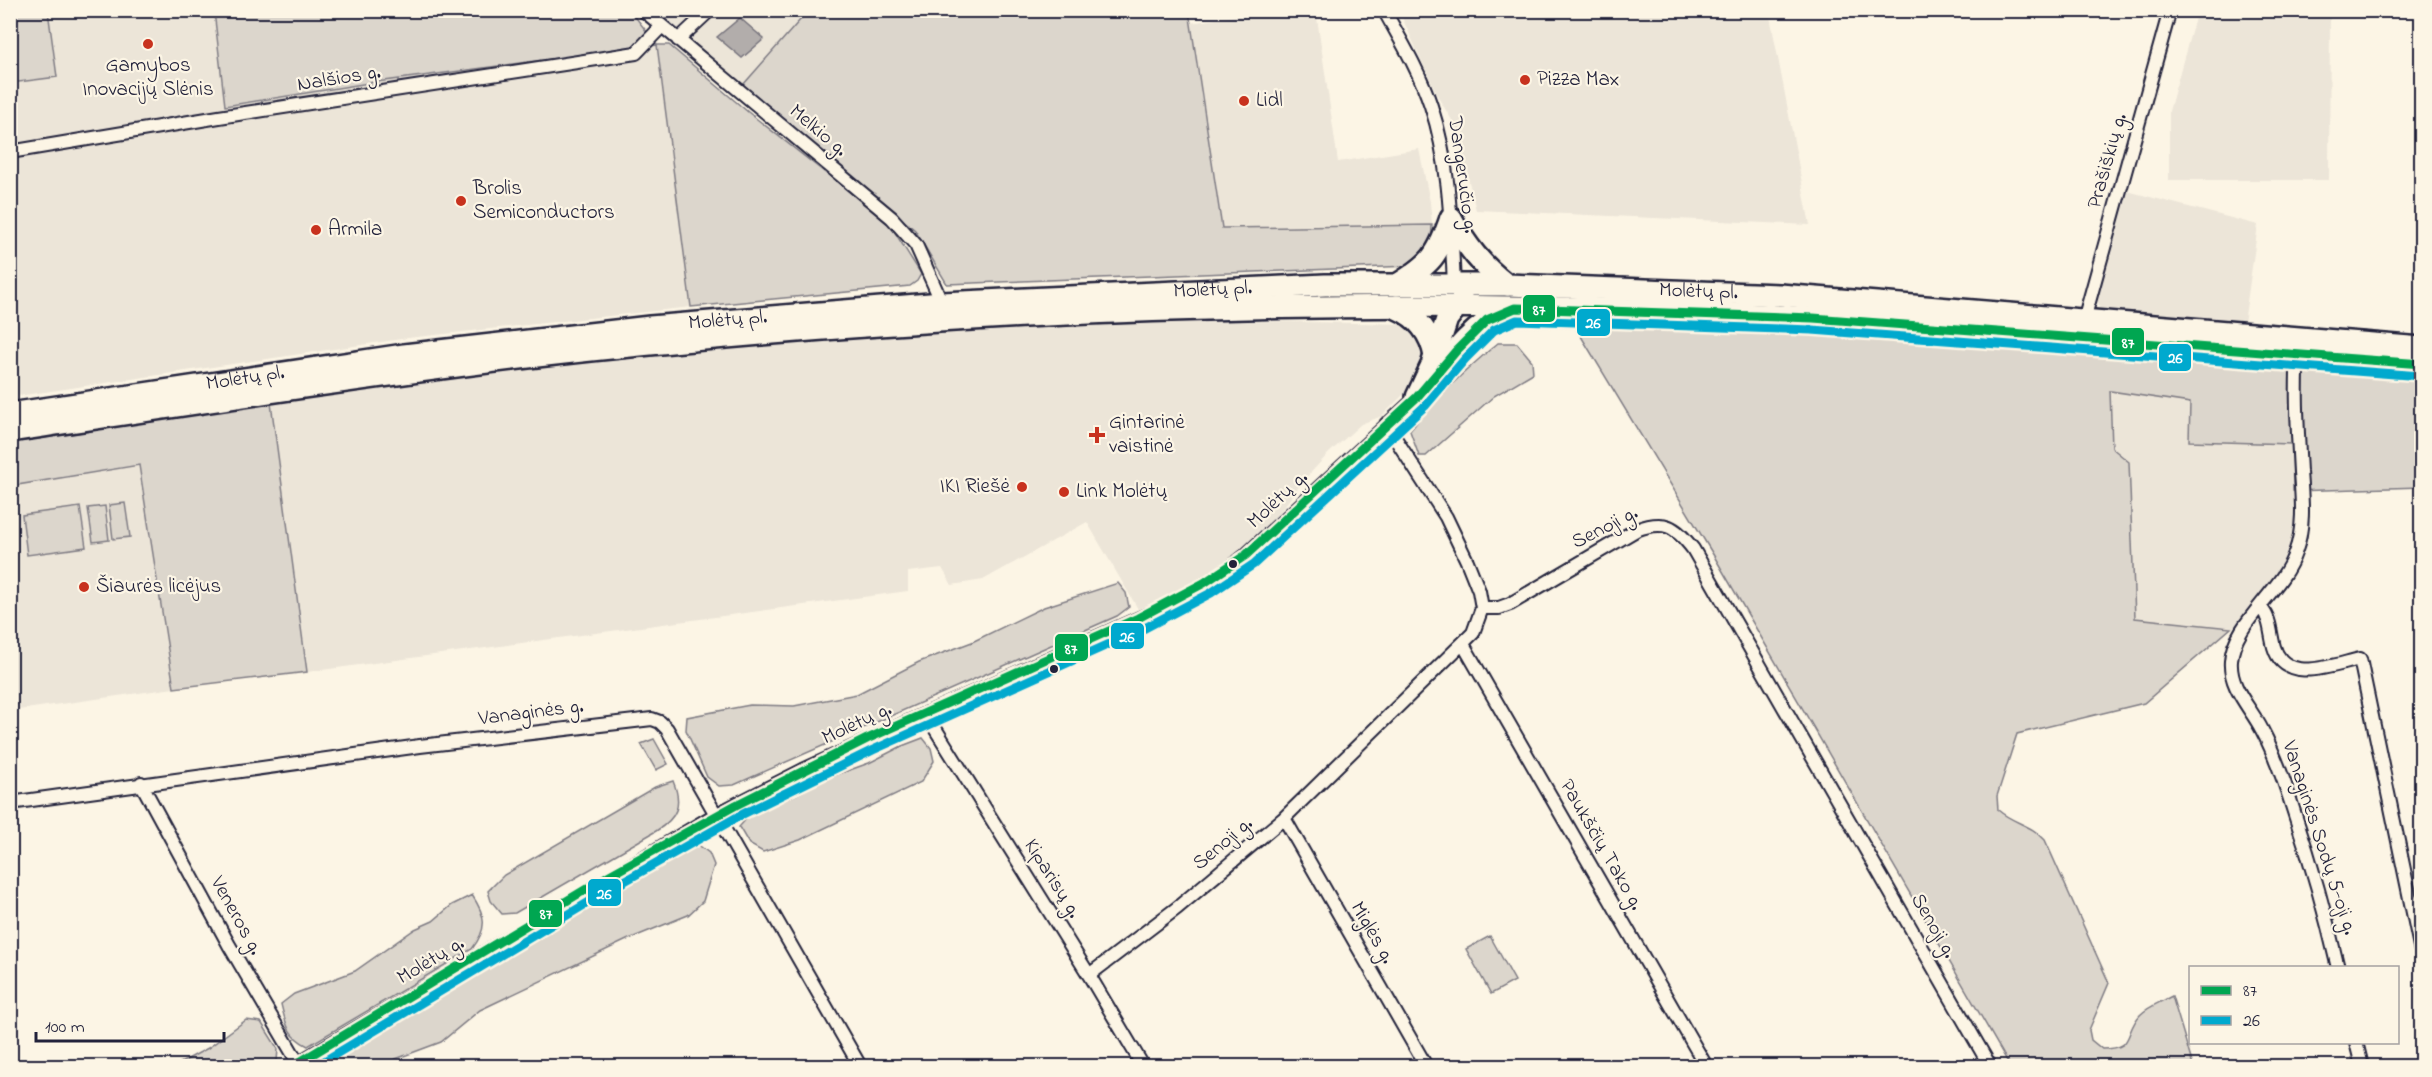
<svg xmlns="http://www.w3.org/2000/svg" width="2432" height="1077" viewBox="0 0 2432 1077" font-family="'Indie Flower',sans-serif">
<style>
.built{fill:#ece5d8}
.green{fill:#dcd6cc;stroke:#7f7c84;stroke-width:1.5}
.water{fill:#b2adab;stroke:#78757e;stroke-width:1.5}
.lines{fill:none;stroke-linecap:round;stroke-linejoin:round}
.street-casing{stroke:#22223b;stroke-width:16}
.highway-casing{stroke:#22223b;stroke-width:26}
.street{stroke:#fcf5e5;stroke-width:12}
.highway{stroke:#fcf5e5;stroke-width:21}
.bus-1-casing{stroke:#fcf5e5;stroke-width:14}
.bus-2-casing{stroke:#fcf5e5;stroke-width:14}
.bus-1{stroke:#00a651;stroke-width:9}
.bus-2{stroke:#00a9ce;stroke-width:9}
.poi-dot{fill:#c8321e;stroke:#fcf5e5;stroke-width:2}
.bus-dot{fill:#22223b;stroke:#fcf5e5;stroke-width:2}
.labels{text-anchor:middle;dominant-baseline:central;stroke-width:4.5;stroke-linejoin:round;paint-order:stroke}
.poi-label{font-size:21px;fill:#22223b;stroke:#fcf5e5;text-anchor:start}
.street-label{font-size:21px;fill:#22223b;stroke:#fcf5e5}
.line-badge{stroke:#fcf5e5;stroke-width:2}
.badge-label{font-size:16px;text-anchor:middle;font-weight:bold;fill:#fff}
</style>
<rect width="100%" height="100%" fill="#fcf5e5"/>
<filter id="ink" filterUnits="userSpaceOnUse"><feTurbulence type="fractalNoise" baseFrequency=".0167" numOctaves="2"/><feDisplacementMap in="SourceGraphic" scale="12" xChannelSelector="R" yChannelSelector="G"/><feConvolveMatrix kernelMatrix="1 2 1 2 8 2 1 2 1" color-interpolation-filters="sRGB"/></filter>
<g filter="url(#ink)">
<path class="built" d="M48,11H214L225,106L369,83L657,45L691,307L408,338L11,397V83L57,77Z
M650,11H808L743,85Z
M1267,11H1316L1338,162L1419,149L1430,202L1432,225L1222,228L1191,23Z
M1399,11H1769L1810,225L1476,210L1455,125L1439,99Z
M2197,11H2330L2329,180H2169V111Z
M2127,191L2258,225L2244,323L2104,313L2100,311L2097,298Z
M1148,319L1410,324L1428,346L1412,386L1382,416L1361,424L1329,453L1303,481L1274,520L1222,567L1185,588L1138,609L1087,522L983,580L952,585L942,568L908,572V591L307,672L271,403L521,366L787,340Z
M2110,390L2190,403L2189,441L2292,444L2293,491L2307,490L2302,556L2271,605L2231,628L2135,618L2129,463L2112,448Z
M139,465L174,688L11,711V486Z"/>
<path class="green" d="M10,11H48L57,77L11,83Z
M214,11H626L637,19L657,45H669L748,112L889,223L921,274L917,281L910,286L691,307L657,45L369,83L225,106Z
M808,11H1189L1222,228L1432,225L1431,247L1410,266L947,284L915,230L743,85Z
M1576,328L1738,329L2421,378V487L2293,491L2292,444L2189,441L2190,403L2110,391L2112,448L2129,462L2135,618L2231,628L2144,703L2017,734L1997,796L1998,810C2014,824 2031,824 2045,840L2109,983L2089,1030L2091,1040L2102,1049C2136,1049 2123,1034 2140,1015C2147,1007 2163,1001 2172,996L2193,1066H2010L1714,556Z
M1498,343H1517L1532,361L1533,373L1494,396L1426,456H1419L1410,431C1436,398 1465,370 1498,343Z
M271,403L307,672L174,688L139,465L11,486V443Z
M125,503L130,537L113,539L109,505Z
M105,506L109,540L93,542L88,508Z
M80,507L86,547L27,555L22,515Z
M1118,583L1126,593L1129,607L1117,616L734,785L719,786L707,777L686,730L687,717L750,705L794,706L857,694L919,662L972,642L1044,607Z
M923,738L931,748L934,761L921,782L800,840L763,852L749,844L739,827L749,816L796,795L825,779L869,763L902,746Z
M654,739L668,764L656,770L641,744Z
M673,781C683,805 677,818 656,831L515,913L502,914L491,901L488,891L504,875L655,787Z
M697,844L709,853L714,865L703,901L688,915L629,939L480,1010L441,1042L377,1066H328L334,1060Z
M472,895C486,916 488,928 472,949L308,1046C288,1036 286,1025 281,1004L294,994L355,971L415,929L433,921L452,905Z
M1490,936L1515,981L1491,994L1466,949Z
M246,1020L261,1022L278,1049L277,1061L268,1066H175L208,1048Z"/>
<path class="water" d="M740,18L764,39L742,58L717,37Z"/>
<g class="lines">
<g class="street-casing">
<path id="street" d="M643,10L892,218L916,245L942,303
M1384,10C1401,41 1420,72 1431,106C1450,163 1451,225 1454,285
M678,40L710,10
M10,152L219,117L636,53L662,26
M2086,322L2087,309L2170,10
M2298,354C2295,393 2298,433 2300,472C2302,499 2305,527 2295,553C2282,591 2233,623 2231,661C2229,688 2251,708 2262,730C2276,756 2286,786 2295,815C2312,865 2326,916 2338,968
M1482,608H1499L1510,604L1636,530C1665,519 1675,526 1693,549L1990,1066
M2261,608C2271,619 2270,633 2274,647C2285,685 2333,665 2360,659L2422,956
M1463,644L1706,1066
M926,714L1089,975L1143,1066
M141,783L229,945L300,1066
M10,803L420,746L652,719L660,722L667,729L860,1066
M1284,818L1426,1066
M1089,975L1177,908L1284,818L1473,633L1482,608L1479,591L1467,561L1446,517L1386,424
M2356,1042L2362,1066
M293,1066L715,815L803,770L907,722L1166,606L1219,576L1246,555L1417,397"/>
</g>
<g class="highway-casing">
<g id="highway">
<path d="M1451,218C1466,246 1482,266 1507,285"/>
<path d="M1397,285C1431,264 1438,256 1451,218"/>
<path d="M1397,308C1418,317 1431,334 1435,356"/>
<path d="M1432,382C1452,354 1476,322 1509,310"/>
<path d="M1417,397L1432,365L1447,319L1462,300"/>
<path id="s1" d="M10,414L404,355L650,327L942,303L1325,285H1507L1780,295L2422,348"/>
<path d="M10,431C183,405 355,378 528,357C693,338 859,325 1025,316C1288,303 1553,302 1815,318C2018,330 2220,348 2422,364"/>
</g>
</g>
<use href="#street" class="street"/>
<use href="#highway" class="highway"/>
<g class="bus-1-casing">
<path id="bus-1" d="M293,1066L608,876L736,805L867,739L1138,618L1204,583L1246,555L1417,397L1456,351L1487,320L1515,308L1813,318L2422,364"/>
</g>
<g class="bus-2-casing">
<path id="bus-2" d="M316,1066L614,887L741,815L873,750L1143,629L1211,593L1254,564L1425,406L1465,359L1494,330L1517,320L1812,330L2421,376"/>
</g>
<use href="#bus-1" class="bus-1"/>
<use href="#bus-2" class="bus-2"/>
</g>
</g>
<g class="poi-dot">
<circle cx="148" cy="44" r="6"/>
<circle cx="1525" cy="80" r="6"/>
<circle cx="1244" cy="101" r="6"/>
<circle cx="461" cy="201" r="6"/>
<circle cx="316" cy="230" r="6"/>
<path d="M1094 426h6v6h6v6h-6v6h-6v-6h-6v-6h6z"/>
<circle cx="1022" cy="487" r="6"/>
<circle cx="1064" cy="492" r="6"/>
<circle cx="84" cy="587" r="6"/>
</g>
<g class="bus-dot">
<circle cx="1233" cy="564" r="5"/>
<circle cx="1054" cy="669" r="5"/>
</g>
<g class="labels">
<g class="poi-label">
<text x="148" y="66" text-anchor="middle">Gamybos<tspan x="148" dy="24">Inovacijų Slėnis</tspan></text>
<text x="1537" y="80">Pizza Max</text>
<text x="1256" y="101">Lidl</text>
<text x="473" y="189">Brolis<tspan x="473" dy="24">Semiconductors</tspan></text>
<text x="328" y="230">Armila</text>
<text x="1109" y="423">Gintarinė<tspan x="1109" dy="24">vaistinė</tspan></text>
<text x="1010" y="487" text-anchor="end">IKI Riešė</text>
<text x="1076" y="492">Link Molėtų</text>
<text x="96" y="587">Šiaurės licėjus</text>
</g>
<g class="street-label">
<text transform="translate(339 79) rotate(-9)">Nalšios g.</text>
<text transform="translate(818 131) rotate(40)">Melkio g.</text>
<text transform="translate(2108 161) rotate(-74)">Prašiškių g.</text>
<text transform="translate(1462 175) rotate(82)">Dangeručio g.</text>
<text stroke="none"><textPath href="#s1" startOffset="1210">Molėtų pl.</textPath></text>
<text stroke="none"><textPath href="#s1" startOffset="1696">Molėtų pl.</textPath></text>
<text stroke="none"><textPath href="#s1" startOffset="724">Molėtų pl.</textPath></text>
<text stroke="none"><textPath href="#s1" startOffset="238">Molėtų pl.</textPath></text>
<text transform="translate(1278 500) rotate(-43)">Molėtų g.</text>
<text transform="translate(1605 528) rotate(-27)">Senoji g.</text>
<text transform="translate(531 713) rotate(-7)">Vanaginės g.</text>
<text transform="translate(857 724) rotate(-25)">Molėtų g.</text>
<text transform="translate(2319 838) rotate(72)">Vanaginės Sodų 5-oji g.</text>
<text transform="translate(1223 844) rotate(-40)">Senoji g.</text>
<text transform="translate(1601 845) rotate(60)">Paukščių Tako g.</text>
<text transform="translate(1052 879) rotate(58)">Kiparisų g.</text>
<text transform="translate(236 916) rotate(61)">Veneros g.</text>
<text transform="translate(1933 926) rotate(60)">Senoji g.</text>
<text transform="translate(1372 933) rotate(60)">Miglės g.</text>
<text transform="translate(431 961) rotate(-31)">Molėtų g.</text>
</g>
</g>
<g class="line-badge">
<rect x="1522" y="294" width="34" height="29" rx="6" fill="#00a651"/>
<rect x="1576" y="308" width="35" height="29" rx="6" fill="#00a9ce"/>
<rect x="2111" y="327" width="34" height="29" rx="6" fill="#00a651"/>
<rect x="2158" y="343" width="34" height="29" rx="6" fill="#00a9ce"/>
<rect x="1110" y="622" width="35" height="28" rx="6" fill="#00a9ce"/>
<rect x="1054" y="633" width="35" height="29" rx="6" fill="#00a651"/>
<rect x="587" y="878" width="35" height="29" rx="6" fill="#00a9ce"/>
<rect x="528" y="899" width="35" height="29" rx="6" fill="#00a651"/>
</g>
<g class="badge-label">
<text x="1539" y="315">87</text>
<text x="1593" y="328">26</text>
<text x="2128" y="348">87</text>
<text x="2175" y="363">26</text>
<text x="1127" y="642">26</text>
<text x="1071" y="654">87</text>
<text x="604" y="899">26</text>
<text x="546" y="919">87</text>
</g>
<rect width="2432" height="1077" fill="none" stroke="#fcf5e5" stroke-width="36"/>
<rect x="18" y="18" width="2396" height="1041" fill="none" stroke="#22223b" stroke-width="2" filter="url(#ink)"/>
<rect x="2189" y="966" width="210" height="78" fill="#fcf5e5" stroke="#a5a1a1" stroke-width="1.5"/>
<rect x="2201" y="986" width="30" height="9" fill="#00a651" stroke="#a5a1a1" stroke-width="1.5"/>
<text x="2243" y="996" font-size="18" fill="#22223b">87</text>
<rect x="2201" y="1016" width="30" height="9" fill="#00a9ce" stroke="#a5a1a1" stroke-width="1.5"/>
<text x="2243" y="1026" font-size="18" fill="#22223b">26</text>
<path d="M36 1032v9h188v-9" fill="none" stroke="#22223b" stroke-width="3"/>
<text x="45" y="1032" font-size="18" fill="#22223b" stroke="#fcf5e5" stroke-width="4.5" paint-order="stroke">100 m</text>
</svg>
